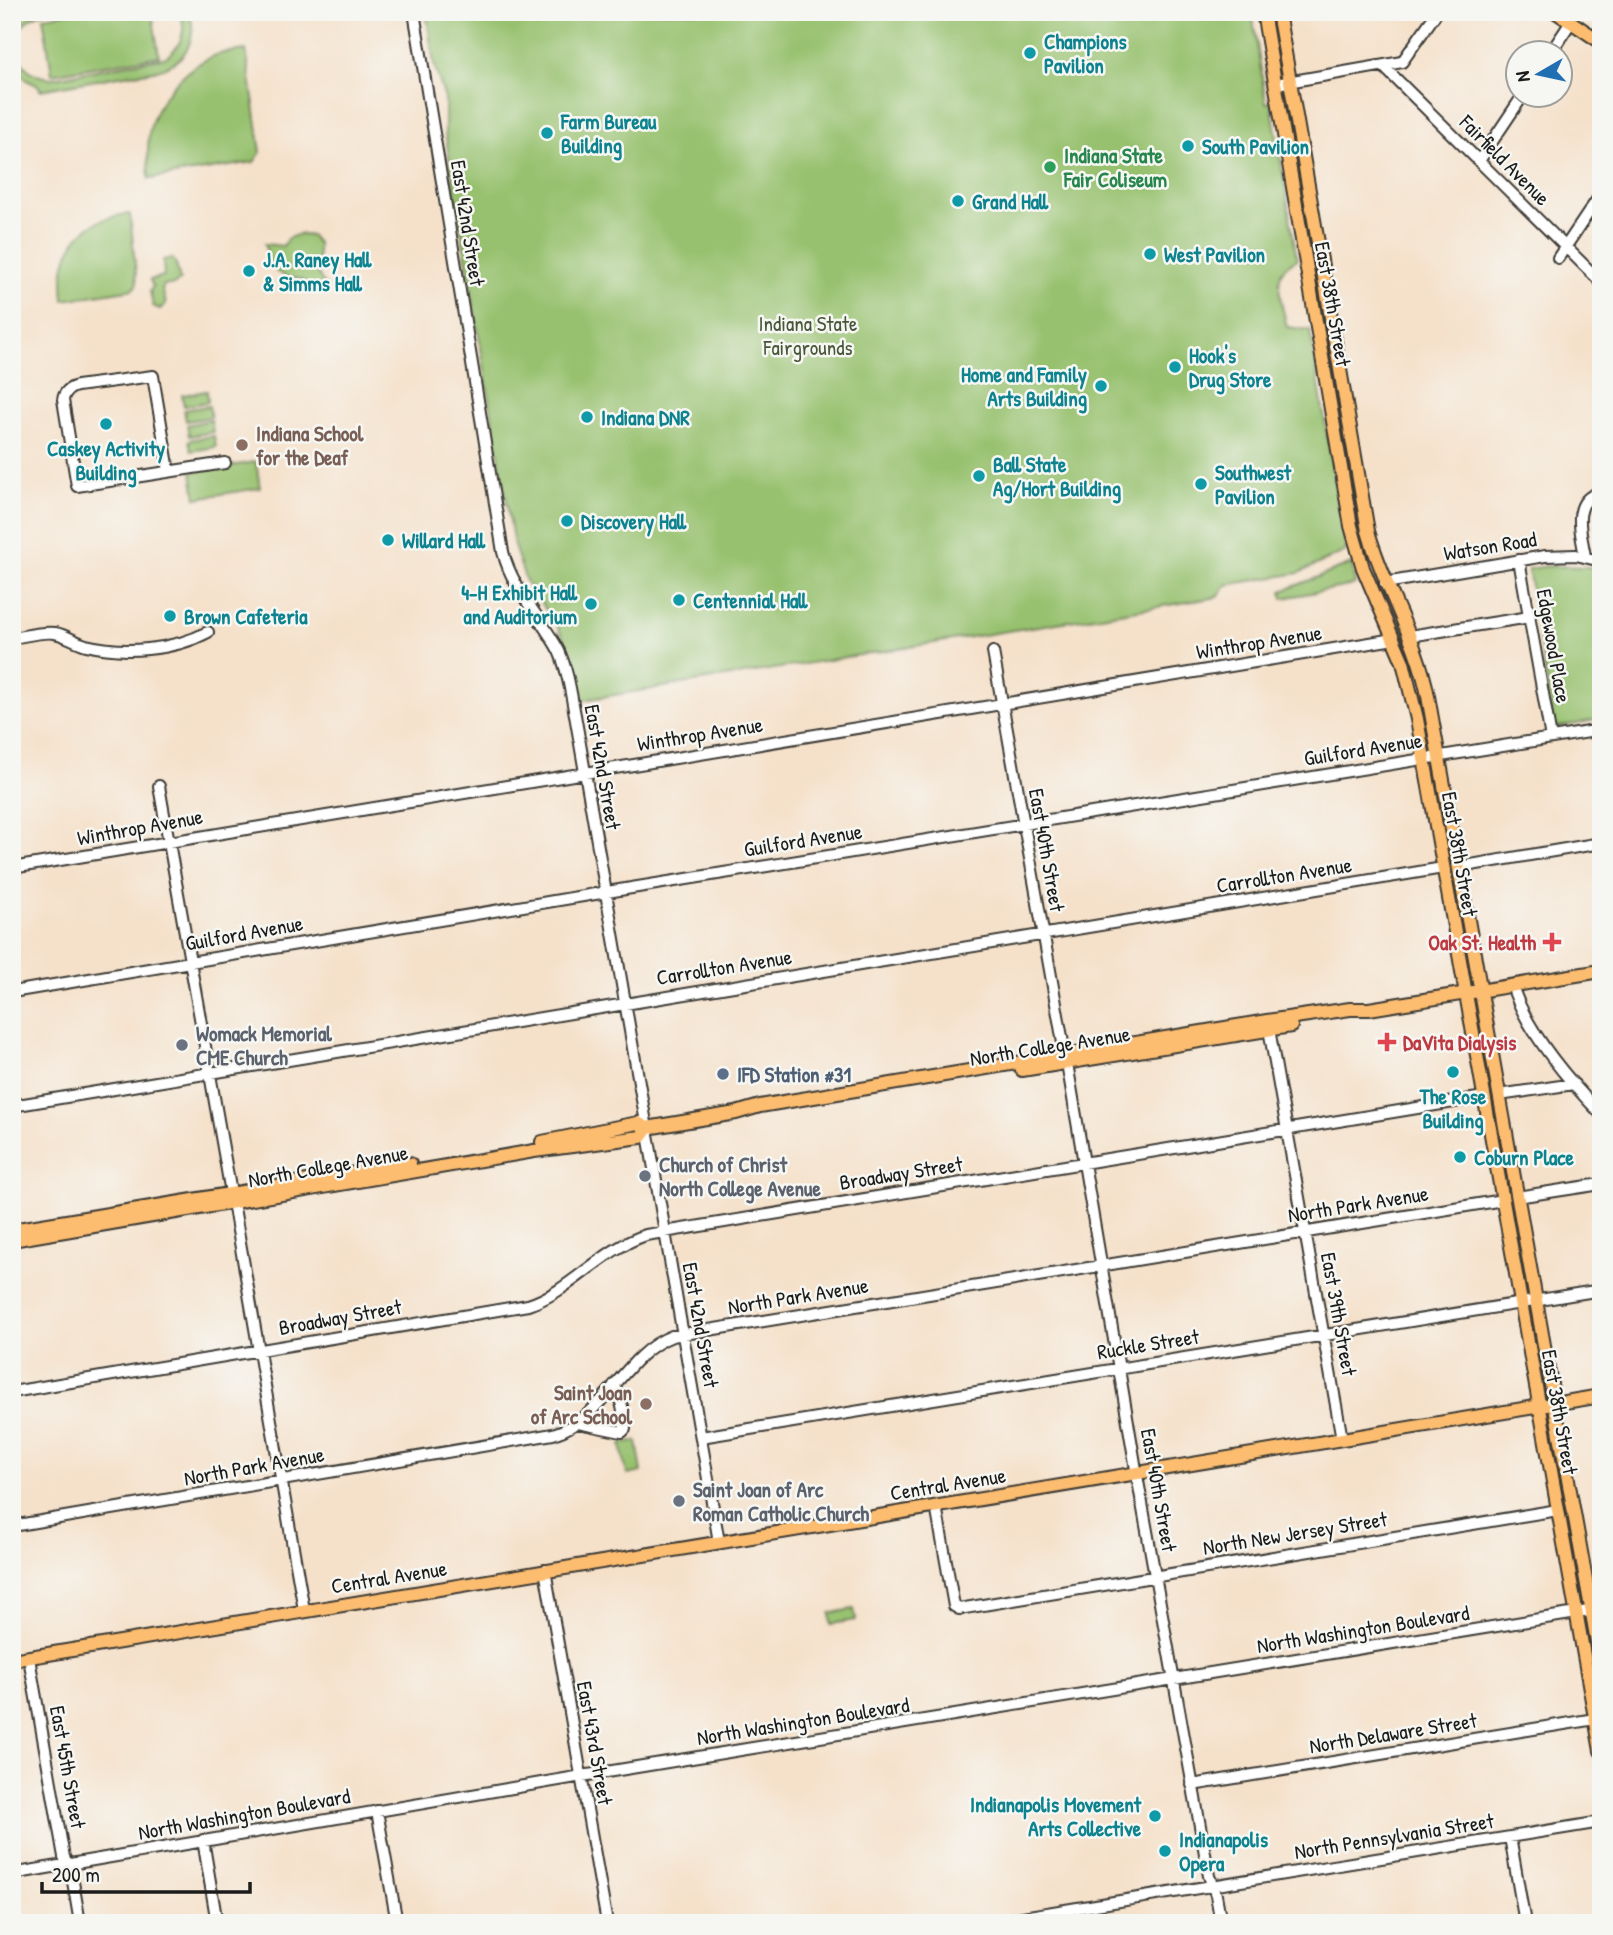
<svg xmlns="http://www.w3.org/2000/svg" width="1613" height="1935" viewBox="0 0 1613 1935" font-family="'Patrick Hand',sans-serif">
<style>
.green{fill:#97c16e;stroke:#5a6e45;stroke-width:2}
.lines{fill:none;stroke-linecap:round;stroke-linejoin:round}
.minor-casing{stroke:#3d3a36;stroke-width:14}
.major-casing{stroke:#3d3a36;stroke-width:16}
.minor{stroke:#fff;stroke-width:10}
.major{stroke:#fcbd6f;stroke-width:12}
.culture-dot{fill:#0f9aa8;stroke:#f6f6f2;stroke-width:2.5}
.leisure-dot{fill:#2e9e5b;stroke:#f6f6f2;stroke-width:2.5}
.education-dot{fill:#8d6e63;stroke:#f6f6f2;stroke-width:2.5}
.health-dot{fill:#e0444e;stroke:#f6f6f2;stroke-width:2.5}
.worship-dot{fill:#6b7280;stroke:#f6f6f2;stroke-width:2.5}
.service-dot{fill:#5c6f8a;stroke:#f6f6f2;stroke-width:2.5}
.labels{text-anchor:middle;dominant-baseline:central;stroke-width:5;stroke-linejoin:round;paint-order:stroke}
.culture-label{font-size:21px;font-weight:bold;fill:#0d838f;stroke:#f6f6f2;text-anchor:start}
.leisure-label{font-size:21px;font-weight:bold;fill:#27864d;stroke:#f6f6f2;text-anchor:start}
.street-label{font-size:21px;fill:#1c1c1c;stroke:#f6f6f2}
.park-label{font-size:21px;fill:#475639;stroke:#f6f6f2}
.education-label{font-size:21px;font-weight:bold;fill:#785e54;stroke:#f6f6f2;text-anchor:start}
.health-label{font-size:21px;font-weight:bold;fill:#be3a42;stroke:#f6f6f2;text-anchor:end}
.worship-label{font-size:21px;font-weight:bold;fill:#5b616d;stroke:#f6f6f2;text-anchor:start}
.service-label{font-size:21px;font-weight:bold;fill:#4e5e75;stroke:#f6f6f2;text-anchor:start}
</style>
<rect width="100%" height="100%" fill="#f6f6f2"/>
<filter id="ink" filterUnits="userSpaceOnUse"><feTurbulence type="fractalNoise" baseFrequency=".0143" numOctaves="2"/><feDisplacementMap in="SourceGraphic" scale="14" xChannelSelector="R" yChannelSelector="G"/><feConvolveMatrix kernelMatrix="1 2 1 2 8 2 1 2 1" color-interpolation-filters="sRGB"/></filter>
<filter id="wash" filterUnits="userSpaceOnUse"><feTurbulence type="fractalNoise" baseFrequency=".00686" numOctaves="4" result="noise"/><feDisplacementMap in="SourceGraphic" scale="28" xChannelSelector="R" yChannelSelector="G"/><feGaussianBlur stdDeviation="1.57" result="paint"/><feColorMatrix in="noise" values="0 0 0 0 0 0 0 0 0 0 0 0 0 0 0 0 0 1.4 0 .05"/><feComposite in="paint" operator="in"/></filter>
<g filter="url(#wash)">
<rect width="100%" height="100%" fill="#f5e1ca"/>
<path class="green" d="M22,12H45C2,23 10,78 54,78L166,57C182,46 187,30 180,12H189C197,31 190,54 172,64C159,72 140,73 125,75C97,80 68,85 40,90L39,86L28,81L12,66V24Z
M73,12H152L159,56L52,74L43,17Z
M426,12H1252L1266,103L1271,102L1297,259C1293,262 1286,265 1283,270C1274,281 1284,314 1287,327L1310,330L1346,551L1299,573L1226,585L1218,597L583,700L578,673L567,645L555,622L527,584L514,546L445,133V99L434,64Z
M246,50L261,152L254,162L149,179C148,164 147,149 149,134C155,99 185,66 219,54C227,52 237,51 246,50Z
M130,214L137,284L133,289L64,300C58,252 79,218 130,214Z
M300,234L311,236L318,244V260L313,265L325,286H312L300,279L289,278L277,272L270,265L265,244L283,246L288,238Z
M172,258L176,264L180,281L173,285H164L162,289L166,304L160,309L153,306L150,291L153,287L150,280L164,276L163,260Z
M207,391L208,402L184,406L182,395Z
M209,406L211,417L186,421L184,410Z
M211,420L213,432L189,436L187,425Z
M214,436L216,447L191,451L189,440Z
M256,462L260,488L196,498L192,472Z
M1352,564L1355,585L1283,598L1282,591Z
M1548,566L1589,567L1601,573V719L1554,728L1528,569Z
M637,1441L642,1472L627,1475L621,1444Z
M854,1609L856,1620L831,1624L830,1613Z"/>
</g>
<g filter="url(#ink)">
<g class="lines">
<g class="minor-casing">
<path id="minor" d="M414,12L503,552C513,591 541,617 559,651C568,671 571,694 575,715L719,1542
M1551,52L1571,22
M1383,66L1601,282
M1276,84L1402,62L1437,12
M1479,161L1524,94
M1558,258L1601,194
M169,471L153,376L77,386C69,388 64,392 63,400L77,486L225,463
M1585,556C1581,533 1570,500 1601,492
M1519,560L1551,738
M1385,583L1545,556L1576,555L1601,561
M1409,636L1530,617
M12,638C26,636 42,631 55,633C66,635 75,642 86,645C123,654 173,651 208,632
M993,652L1065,1054
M159,786L231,1193
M1459,867L1601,843
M12,868L1394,639
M1512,985C1526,1031 1568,1080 1601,1114
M12,992L601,893L1601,730
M1269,1029L1342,1439
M1067,1063L1138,1481L1209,1876L1216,1895L1221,1923
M1499,1095L1574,1084
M12,1106L1443,868
M1517,1197L1601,1184
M233,1202L304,1610
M12,1392L528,1305C570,1292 600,1250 646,1235L1484,1097
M578,1423L622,1432L625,1429C624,1415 622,1397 614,1385
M701,1437L1601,1290
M936,1506L954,1606L959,1609L1558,1510
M12,1526L553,1434C606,1418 622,1355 672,1336L1503,1200
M545,1570L607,1923
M29,1658L64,1857L71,1870L80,1923
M1192,1785L1601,1718
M377,1811L397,1923
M1510,1837L1525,1923
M203,1840L217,1923
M12,1874L582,1776L1601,1609
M986,1923L1601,1822"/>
</g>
<g class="major-casing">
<path id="major" d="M1263,12L1351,526L1363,568L1403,662L1417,719L1601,1751
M1278,12L1368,531C1384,588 1417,638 1428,696L1601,1664
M1556,12L1601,42
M1022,1070L1291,1026
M542,1142L638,1123L647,1128
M12,1230L410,1164
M12,1240L534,1151L641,1137L647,1128L736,1113L760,1106L1267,1021L1350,1009H1369L1601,971
M12,1660L1601,1396"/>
</g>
<use href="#minor" class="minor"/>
<use href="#major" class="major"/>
</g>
</g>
<g class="culture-dot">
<circle cx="1030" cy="53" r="7"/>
<circle cx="547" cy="133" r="7"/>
<circle cx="1188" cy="146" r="7"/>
<circle cx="958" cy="201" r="7"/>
<circle cx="1150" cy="254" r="7"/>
<circle cx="249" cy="271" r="7"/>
<circle cx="1175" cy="367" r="7"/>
<circle cx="1101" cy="386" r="7"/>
<circle cx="587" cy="417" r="7"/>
<circle cx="106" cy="424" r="7"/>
<circle cx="979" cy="476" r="7"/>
<circle cx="1201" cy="484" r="7"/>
<circle cx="567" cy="521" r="7"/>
<circle cx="388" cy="540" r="7"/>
<circle cx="679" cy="600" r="7"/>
<circle cx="591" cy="604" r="7"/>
<circle cx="170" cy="616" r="7"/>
<circle cx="1453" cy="1072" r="7"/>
<circle cx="1460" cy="1157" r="7"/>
<circle cx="1155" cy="1816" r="7"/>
<circle cx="1165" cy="1851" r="7"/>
</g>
<circle class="leisure-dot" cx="1050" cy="167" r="7"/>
<g class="education-dot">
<circle cx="242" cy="445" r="7"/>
<circle cx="646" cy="1404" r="7"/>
</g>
<g class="health-dot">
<path d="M1548.5 931.5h7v7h7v7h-7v7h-7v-7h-7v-7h7z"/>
<path d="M1383.5 1031.5h7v7h7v7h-7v7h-7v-7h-7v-7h7z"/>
</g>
<g class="worship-dot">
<circle cx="182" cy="1045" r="7"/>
<circle cx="645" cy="1176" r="7"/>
<circle cx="679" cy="1501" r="7"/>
</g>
<circle class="service-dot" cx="723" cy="1074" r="7"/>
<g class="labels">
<g class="culture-label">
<text x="1044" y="41">Champions<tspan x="1044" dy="24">Pavilion</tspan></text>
<text x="561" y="121">Farm Bureau<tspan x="561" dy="24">Building</tspan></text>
<text x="1202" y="146">South Pavilion</text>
<text x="972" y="201">Grand Hall</text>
<text x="1164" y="254">West Pavilion</text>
<text x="263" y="259">J.A. Raney Hall<tspan x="263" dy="24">&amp; Simms Hall</tspan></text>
<text x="1189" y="355">Hook's<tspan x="1189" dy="24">Drug Store</tspan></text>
<text x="1087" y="374" text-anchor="end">Home and Family<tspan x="1087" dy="24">Arts Building</tspan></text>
<text x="601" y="417">Indiana DNR</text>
<text x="106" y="448" text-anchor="middle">Caskey Activity<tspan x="106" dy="24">Building</tspan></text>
<text x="993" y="464">Ball State<tspan x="993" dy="24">Ag/Hort Building</tspan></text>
<text x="1215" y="472">Southwest<tspan x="1215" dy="24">Pavilion</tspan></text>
<text x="581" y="521">Discovery Hall</text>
<text x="402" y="540">Willard Hall</text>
<text x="577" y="592" text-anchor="end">4-H Exhibit Hall<tspan x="577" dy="24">and Auditorium</tspan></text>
<text x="693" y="600">Centennial Hall</text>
<text x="184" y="616">Brown Cafeteria</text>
<text x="1453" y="1096" text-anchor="middle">The Rose<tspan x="1453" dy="24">Building</tspan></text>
<text x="1474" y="1157">Coburn Place</text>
<text x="1141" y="1804" text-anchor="end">Indianapolis Movement<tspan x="1141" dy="24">Arts Collective</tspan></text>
<text x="1179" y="1839">Indianapolis<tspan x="1179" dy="24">Opera</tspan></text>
</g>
<g class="leisure-label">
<text x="1064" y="155">Indiana State<tspan x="1064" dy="24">Fair Coliseum</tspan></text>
</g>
<g class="street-label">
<text transform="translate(1505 160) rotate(45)">Fairfield Avenue</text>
<text transform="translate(468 223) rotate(81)">East 42nd Street</text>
<text transform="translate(1333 304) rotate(80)">East 38th Street</text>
<text transform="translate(1490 546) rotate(-9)">Watson Road</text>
<text transform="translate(1259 642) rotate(-9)">Winthrop Avenue</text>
<text transform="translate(1554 646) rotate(80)">Edgewood Place</text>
<text transform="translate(700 734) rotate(-9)">Winthrop Avenue</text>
<text transform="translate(1363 749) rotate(-9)">Guilford Avenue</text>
<text transform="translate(603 767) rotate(80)">East 42nd Street</text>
<text transform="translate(140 827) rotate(-10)">Winthrop Avenue</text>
<text transform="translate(803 840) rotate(-9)">Guilford Avenue</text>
<text transform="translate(1047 850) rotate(80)">East 40th Street</text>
<text transform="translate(1460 854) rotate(80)">East 38th Street</text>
<text transform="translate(1284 875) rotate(-9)">Carrollton Avenue</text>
<text transform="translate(244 933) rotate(-10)">Guilford Avenue</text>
<text transform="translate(724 967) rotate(-9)">Carrollton Avenue</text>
<text transform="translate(1050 1046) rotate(-9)">North College Avenue</text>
<text transform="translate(328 1166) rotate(-10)">North College Avenue</text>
<text transform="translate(901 1173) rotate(-9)">Broadway Street</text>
<text transform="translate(1358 1204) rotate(-9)">North Park Avenue</text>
<text transform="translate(798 1296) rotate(-9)">North Park Avenue</text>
<text transform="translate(1339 1314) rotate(80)">East 39th Street</text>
<text transform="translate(340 1317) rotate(-10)">Broadway Street</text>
<text transform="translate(701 1325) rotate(80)">East 42nd Street</text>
<text transform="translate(1148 1344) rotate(-9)">Ruckle Street</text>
<text transform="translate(1560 1412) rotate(80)">East 38th Street</text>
<text transform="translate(254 1466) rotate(-10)">North Park Avenue</text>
<text transform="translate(948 1484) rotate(-9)">Central Avenue</text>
<text transform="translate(1159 1490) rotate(80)">East 40th Street</text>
<text transform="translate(1295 1533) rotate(-9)">North New Jersey Street</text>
<text transform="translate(389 1577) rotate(-9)">Central Avenue</text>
<text transform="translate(1363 1629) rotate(-9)">North Washington Boulevard</text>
<text transform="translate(803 1721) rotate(-9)">North Washington Boulevard</text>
<text transform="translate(1393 1733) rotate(-9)">North Delaware Street</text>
<text transform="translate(595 1743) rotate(80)">East 43rd Street</text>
<text transform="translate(68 1767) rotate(80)">East 45th Street</text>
<text transform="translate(244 1814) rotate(-10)">North Washington Boulevard</text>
<text transform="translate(1394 1836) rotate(-9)">North Pennsylvania Street</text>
</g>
<g class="park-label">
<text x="808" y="323">Indiana State<tspan x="808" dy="24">Fairgrounds</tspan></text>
</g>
<g class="education-label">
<text x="256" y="433">Indiana School<tspan x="256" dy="24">for the Deaf</tspan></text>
<text x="632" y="1392" text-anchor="end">Saint Joan<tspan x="632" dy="24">of Arc School</tspan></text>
</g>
<g class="health-label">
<text x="1536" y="942">Oak St. Health</text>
<text x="1403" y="1042" text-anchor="start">DaVita Dialysis</text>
</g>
<g class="worship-label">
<text x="196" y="1033">Womack Memorial<tspan x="196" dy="24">CME Church</tspan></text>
<text x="659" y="1164">Church of Christ<tspan x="659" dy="24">North College Avenue</tspan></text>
<text x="693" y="1489">Saint Joan of Arc<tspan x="693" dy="24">Roman Catholic Church</tspan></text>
</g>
<g class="service-label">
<text x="737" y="1074">IFD Station #31</text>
</g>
</g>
<rect width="1613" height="1935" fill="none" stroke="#f6f6f2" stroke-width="42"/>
<g transform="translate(1539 74) rotate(261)"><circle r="33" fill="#f6f6f2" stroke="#9f9f9c" stroke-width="2"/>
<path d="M0-5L12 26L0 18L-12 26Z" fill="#1f6fb2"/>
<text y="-10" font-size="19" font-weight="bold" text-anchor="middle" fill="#1c1c1c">N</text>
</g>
<path d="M42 1882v10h208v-10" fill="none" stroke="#1c1c1c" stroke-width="3.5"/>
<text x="52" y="1882" font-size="21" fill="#1c1c1c" stroke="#f6f6f2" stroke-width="5" paint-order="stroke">200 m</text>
</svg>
